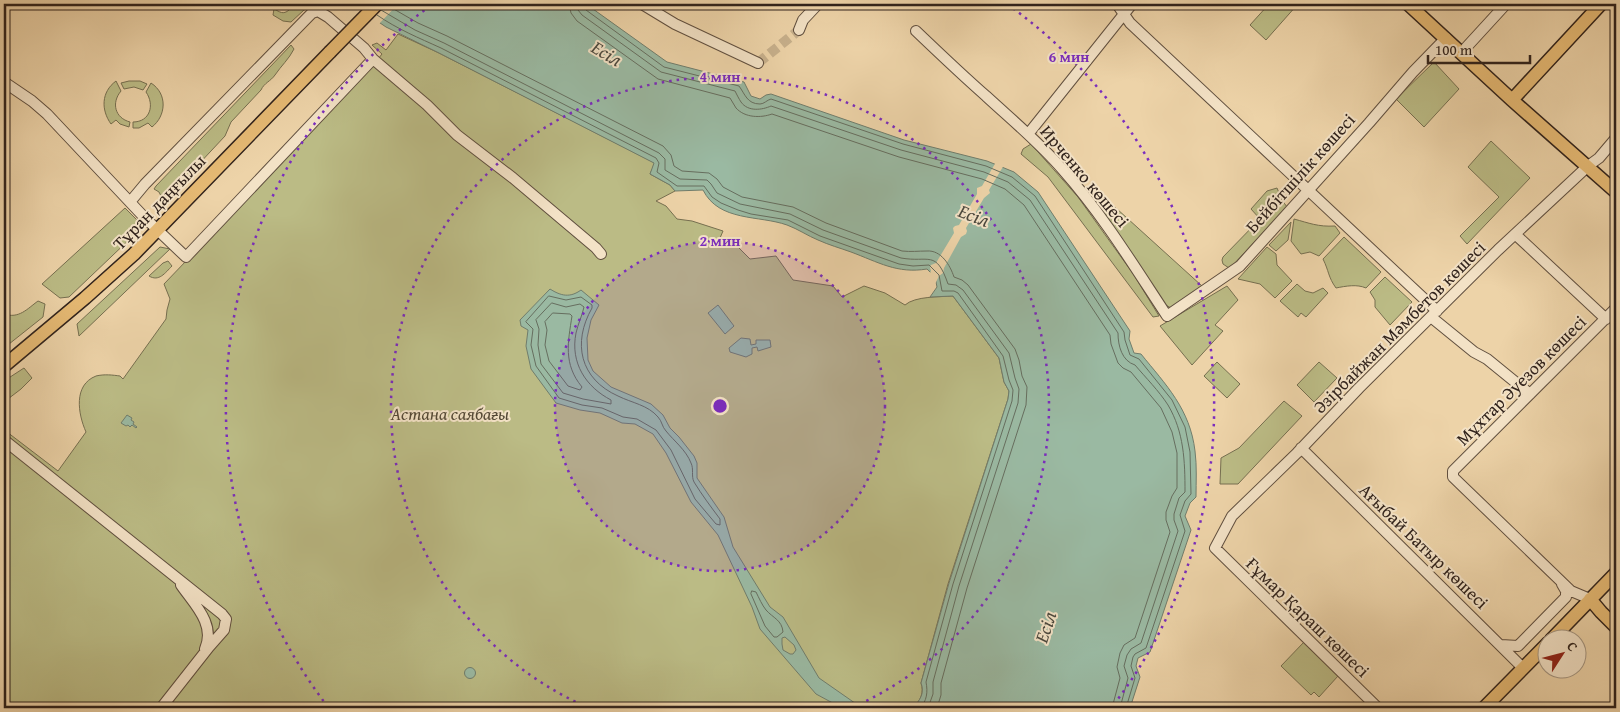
<svg xmlns="http://www.w3.org/2000/svg" width="1620" height="712" viewBox="0 0 1620 712" font-family="'Gentium Book Plus',serif">
<style>
.green{fill:#bbbb85;stroke:#766f50}
.water{fill:#9ab9a2;stroke:#707d6c;fill-rule:evenodd}
.pier{fill:#edd3a8}
.lines{fill:none;stroke-linecap:round;stroke-linejoin:round}
.shore{stroke:#666e5f;stroke-width:1}
.minor-tunnel{stroke:#c7b08c;stroke-width:10;stroke-dasharray:10 5;stroke-linecap:butt}
.minor-casing{stroke:#604f3f;stroke-width:12}
.major-casing{stroke:#31231c;stroke-width:15}
.minor{stroke:#f3e2c6;stroke-width:10}
.major{stroke:#e6ba74;stroke-width:12}
.major-bridge-casing{stroke:#31231c;stroke-width:15;stroke-linecap:butt}
.major-bridge{stroke:#e6ba74;stroke-width:12}
.ring{fill:none;stroke:#7b2cbf;stroke-width:2.5;stroke-dasharray:2.5 5}
.labels{text-anchor:middle;dominant-baseline:central;stroke-width:4;stroke-linejoin:round;paint-order:stroke}
.street-label{font-size:18px;fill:#31231c;stroke:#f3e2c6}
.park-label{font-size:18px;font-style:italic;fill:#544936;stroke:#f3e2c6}
.water-label{font-size:19px;font-style:italic;fill:#4b483e;stroke:#f3e2c6}
.centre{fill:#7b2cbf;stroke:#f3e2c6;stroke-width:2.5}
.ring-label{font-size:15px;text-anchor:middle;font-weight:bold;fill:#7b2cbf;stroke:#f3e2c6;stroke-width:4;stroke-linejoin:round;paint-order:stroke}
</style>
<rect width="100%" height="100%" fill="#edd3a8"/>
<filter id="stains"><feTurbulence type="fractalNoise" baseFrequency=".004" numOctaves="4"/><feColorMatrix values="0 0 0 0 .2 0 0 0 0 .09 0 0 0 0 .02 0 0 0 .5 -.17"/></filter>
<radialGradient id="worn" r=".72"><stop offset=".6" stop-color="#630" stop-opacity="0"/><stop offset="1" stop-color="#630" stop-opacity=".3"/></radialGradient>
<path class="green" d="M289,4H317V5L304,10L291,22L283,21L273,15L274,9C280,12 283,15 289,10Z
M1269,4H1295L1297,5L1266,40L1250,25Z
M398,34L439,53L655,163L650,174L670,185L675,191L656,201L666,206L677,219L692,221L723,231L720,238L729,246L738,247L750,259L776,256L793,280L833,286L842,297L864,286L885,293L905,305C915,296 940,297 953,296L999,358L1004,382L1009,391L1008,399L948,584L921,683C924,692 921,700 914,707L4,708V432H7L58,471L86,432C78,414 73,385 96,376C104,374 113,375 120,376L123,379L166,319L167,310L170,299L164,284L371,68L382,54L372,45L377,43L386,50Z
M291,45L294,49C289,59 281,66 275,75C271,81 264,83 261,90L231,122L225,136L168,197L163,200L159,192L154,189L156,186Z
M1434,62L1459,89L1424,127L1396,99Z
M116,81L121,91C111,103 115,118 130,122L129,127L120,124L116,120L111,124C101,110 101,92 116,81Z
M129,81H140L147,84L143,90L134,87L124,89L121,83Z
M151,83C168,94 166,116 152,127L148,123L139,128H133V122C150,122 155,105 146,92Z
M1491,141L1530,178L1467,244L1460,236L1499,197L1468,167Z
M1031,144L1078,197L1134,275L1159,316L1153,317L1048,177L1021,154L1023,149Z
M1277,188L1282,200L1287,207L1232,266L1229,268L1223,264L1222,260L1223,257L1260,219L1251,209L1267,191Z
M1091,197L1106,199L1202,286L1171,308L1164,304Z
M125,208L140,223L133,236L69,297L60,298L42,284Z
M1294,219C1309,223 1318,227 1335,226L1340,233L1319,256L1310,252L1301,254L1291,241Z
M1291,222L1288,240L1276,251L1269,245Z
M1344,237L1381,272L1366,288C1357,284 1346,286 1336,288C1328,277 1329,271 1323,259Z
M160,247L170,249L79,336L77,324Z
M1267,247L1276,254L1277,265L1292,281L1275,298L1260,284L1238,279Z
M168,261L172,266C165,273 159,282 149,276L163,263Z
M1385,277L1412,302L1390,325L1375,307V300L1370,292Z
M1297,284L1305,291L1313,293L1323,288L1328,293L1306,317L1301,313L1298,317L1280,301Z
M1227,286L1238,300L1215,325L1223,331L1192,365L1160,326Z
M38,301L45,304L43,317L4,348V314C19,319 27,309 38,301Z
M1217,362L1240,384L1227,398L1204,376Z
M1319,362L1337,378L1314,402L1297,385Z
M24,368L32,378L21,389L4,402V381Z
M1284,401L1302,416L1238,484H1220L1221,458L1239,448Z
M1304,642L1338,676L1319,697L1314,692L1311,695L1281,666Z"/>
<path class="water" d="M352,4H586L667,62L744,82L751,96L760,99L766,95L771,94L904,140L987,161L1014,172L1038,192L1130,331L1129,339L1134,353L1141,354C1166,385 1190,409 1195,451C1197,466 1196,482 1196,497L1190,503L1185,516L1191,530L1150,652L1138,658L1136,666L1140,677L1130,708H912C920,701 925,693 921,683L949,583L1008,399L1009,391L1004,382L999,358L953,296L930,297L937,287L935,277L927,269C897,274 878,262 851,252C840,248 829,245 818,240C808,236 798,229 787,225C759,215 719,222 703,190L675,191L670,185L650,174L654,163L439,53L386,27Z
M550,289C561,296 570,298 581,290L599,305L591,320L587,338L588,360L593,371L611,387L651,404L663,415L670,428L679,437L694,456L697,463V478L724,517L733,547L770,607L783,617L819,678L862,708H842L816,694L760,629L752,607L718,535L691,502L666,453L653,434L635,424L622,423L600,413L580,410L556,403L531,369L526,346L528,330L521,326L520,320ZM785,637L794,645L796,650L793,654H790L783,650L782,644V638Z
M718,305L734,326L725,334L708,313Z
M741,338L750,339L751,345L756,344V340H770L771,347L758,351L757,347L752,348V354L746,357L730,352L729,348Z
M127,415L132,418L131,420L134,422L133,424L137,427L136,428L132,425L130,427L128,425L126,426L121,423Z
M464.5 673a5.5 5.5 0 1 1 11 0a5.5 5.5 0 1 1-11 0Z"/>
<path class="pier" d="M355,4H398L378,25L352,7Z
M996,162L1004,165L989,190L990,193L984,198L966,228L967,231L966,234L961,237L944,268L943,273L939,276L934,286L932,278L929,275L931,271L930,267L931,265L936,263L954,233L953,228L955,226L959,225L977,194V188L982,186Z"/>
<g class="lines">
<path class="shore" d="M385,4L418,23L447,36L663,146L671,155L674,166L682,171L709,173L717,179L723,187L742,197L793,207L826,223L902,251C911,252 918,251 927,251C941,250 950,265 954,277L962,280L968,285L1015,349L1019,360L1022,376L1027,387L1026,405L967,588L941,683V695L937,708
M569,4L571,13L577,21L658,79L730,98C732,101 734,105 736,108C745,118 761,118 772,114L899,157L982,179L1005,189L1024,205L1110,335L1111,344L1118,363L1123,368L1131,372L1161,408L1172,432L1177,453V488L1172,496L1166,512V520L1170,532L1135,638L1124,645L1120,653L1117,667L1120,678L1112,708
M577,4L578,10L582,15L661,72L735,91C737,95 739,99 741,102C748,112 762,110 771,106L901,150L984,172L1008,182L1030,200L1118,333C1118,346 1122,361 1135,365C1146,378 1159,391 1168,405C1184,432 1185,461 1185,492L1179,498L1174,514V520L1178,531L1141,643L1131,649L1127,655L1124,666L1128,678L1120,708
M583,4L586,10L664,67L739,86C745,94 747,104 760,104C764,104 767,100 771,99L903,144L986,166L1012,177L1035,196L1124,332L1125,340L1130,355L1139,359L1172,400L1185,427L1190,452L1191,494L1185,501L1180,515L1185,531L1146,648L1135,654L1133,657L1131,666L1135,678L1126,708
M381,10L415,30L444,43L659,153L665,159V170L680,179L707,180L711,184L717,193L740,204L790,214L823,230L901,258C929,263 936,249 948,284L956,285L963,290L1009,353L1015,378L1019,389L1018,403L959,586L933,682V694L928,708
M377,15C397,29 419,38 441,48L656,158L659,163L657,172L677,186H704L712,197L721,203L738,210L751,214L788,220L820,236L899,264L913,266L929,265L939,275L942,291H954L958,293L1003,356L1009,380L1013,390L1012,401L953,584L926,682C928,692 927,701 920,708
M549,296L566,300L581,297L592,305V308C572,343 580,379 618,396C632,403 648,405 658,417C662,421 662,427 666,431C674,441 686,450 691,463C694,469 691,476 694,482C702,495 711,507 720,519V525L716,524L695,499L671,450L656,430L637,419L623,417L602,408L582,405L559,398L536,366L531,345L533,329L526,322Z
M552,303L566,307L580,304L584,307C582,316 578,324 576,333C570,363 586,387 611,400V404L583,399L563,393L541,364L538,345L539,329L536,320Z
M553,313L570,314L572,316C568,342 563,364 582,387L580,390L568,386L549,361L545,345L547,330L545,322Z
M752,591L756,592C759,598 762,605 766,610C773,618 782,620 783,632L777,637H774L765,626L751,594Z"/>
<path class="minor-tunnel" d="M758,63L799,30"/>
<g class="minor-casing">
<path id="minor" d="M642,4L675,24L758,63
M1117,4L1130,23L1437,311
M799,30L803,20L818,4
M916,31C939,53 962,75 986,96C1012,120 1040,143 1063,170C1103,215 1134,266 1167,316L1240,266L1369,123L1413,72L1446,38
M1462,52L1506,4
M4,82L32,101L47,114L144,217L186,257L373,59
M1029,133L1132,4
M130,202L145,184L308,17L312,13L318,11L328,17L364,48L373,59L427,105L457,135L513,178L596,248L601,254
M1515,234L1606,319
M1431,317L1474,352L1487,359L1530,394
M4,440L222,614L226,619L224,630L209,647L161,708
M1301,448L1523,668
M181,585C194,604 216,624 205,649
M1590,599L1571,591L1453,477V471L1616,308
M1501,645L1518,646L1566,597V591L1562,584
M1378,708L1215,548L1232,516L1297,453L1359,388L1498,250L1588,166L1599,158L1616,138"/>
</g>
<g class="major-casing">
<path id="major" d="M1408,4L1512,100L1616,192
M1512,100L1601,4
M4,366L85,298L134,254L330,52
M1590,599L1601,612L1616,627
M1551,640L1616,573
M1484,708L1548,643"/>
</g>
<use href="#minor" class="minor"/>
<use href="#major" class="major"/>
<g class="major-bridge-casing">
<path id="major-bridge" d="M330,52L377,4"/>
</g>
<use href="#major-bridge" class="major-bridge"/>
</g>
<circle cx="720" cy="406" r="165" fill="#7b2cbf" fill-opacity=".12"/>
<g class="ring">
<circle cx="720" cy="406" r="165"/>
<path d="M589 708A329 329 0 1 1 851 708"/>
<path d="M328 707A494 494 0 0 1 433 4M1007 4A494 494 0 0 1 1112 707"/>
</g>
<g class="labels">
<g class="street-label">
<text transform="translate(1300 173) rotate(-48)">Бейбітшілік көшесі</text>
<text transform="translate(1085 176) rotate(50)">Ирченко көшесі</text>
<text transform="translate(159 202) rotate(-46)">Тұран даңғылы</text>
<text transform="translate(1399 327) rotate(-45)">Әзірбайжан Мәмбетов көшесі</text>
<text transform="translate(1521 380) rotate(-45)">Мұхтар Әуезов көшесі</text>
<text transform="translate(1424 546) rotate(44)">Ағыбай Батыр көшесі</text>
<text transform="translate(1308 617) rotate(44)">Ғұмар Қараш көшесі</text>
</g>
<g class="park-label">
<text x="450" y="413">Астана саябағы</text>
</g>
<g class="water-label">
<text transform="translate(607 53) rotate(31)">Есіл</text>
<text transform="translate(974 215) rotate(21)">Есіл</text>
<text transform="translate(1045 627) rotate(-72)">Есіл</text>
</g>
</g>
<circle cx="720" cy="406" r="8" class="centre"/>
<g class="ring-label">
<text x="1069" y="62">6 мин</text>
<text x="720" y="82">4 мин</text>
<text x="720" y="246">2 мин</text>
</g>
<rect width="1620" height="712" fill="none" stroke="#edd3a8" stroke-width="20"/>
<rect x="5" y="5" width="1610" height="702" fill="none" stroke="#31231c" stroke-width="2.5"/>
<rect x="10" y="10" width="1600" height="692" fill="none" stroke="#31231c"/>
<g transform="translate(1562 654) rotate(54)"><circle r="24" fill="#f3e2c6" stroke="#a59682"/>
<path d="M0-4L9 19L0 12L-9 19Z" fill="#8f2418"/>
<text y="-8" font-size="14" font-weight="bold" text-anchor="middle" fill="#31231c">С</text>
</g>
<path d="M1428 55v8h102v-8" fill="none" stroke="#31231c" stroke-width="2.5"/>
<text x="1435" y="55" font-size="15" fill="#31231c" stroke="#f3e2c6" stroke-width="4" paint-order="stroke">100 m</text>
<rect width="100%" height="100%" filter="url(#stains)"/>
<rect width="100%" height="100%" fill="url(#worn)"/>
</svg>
